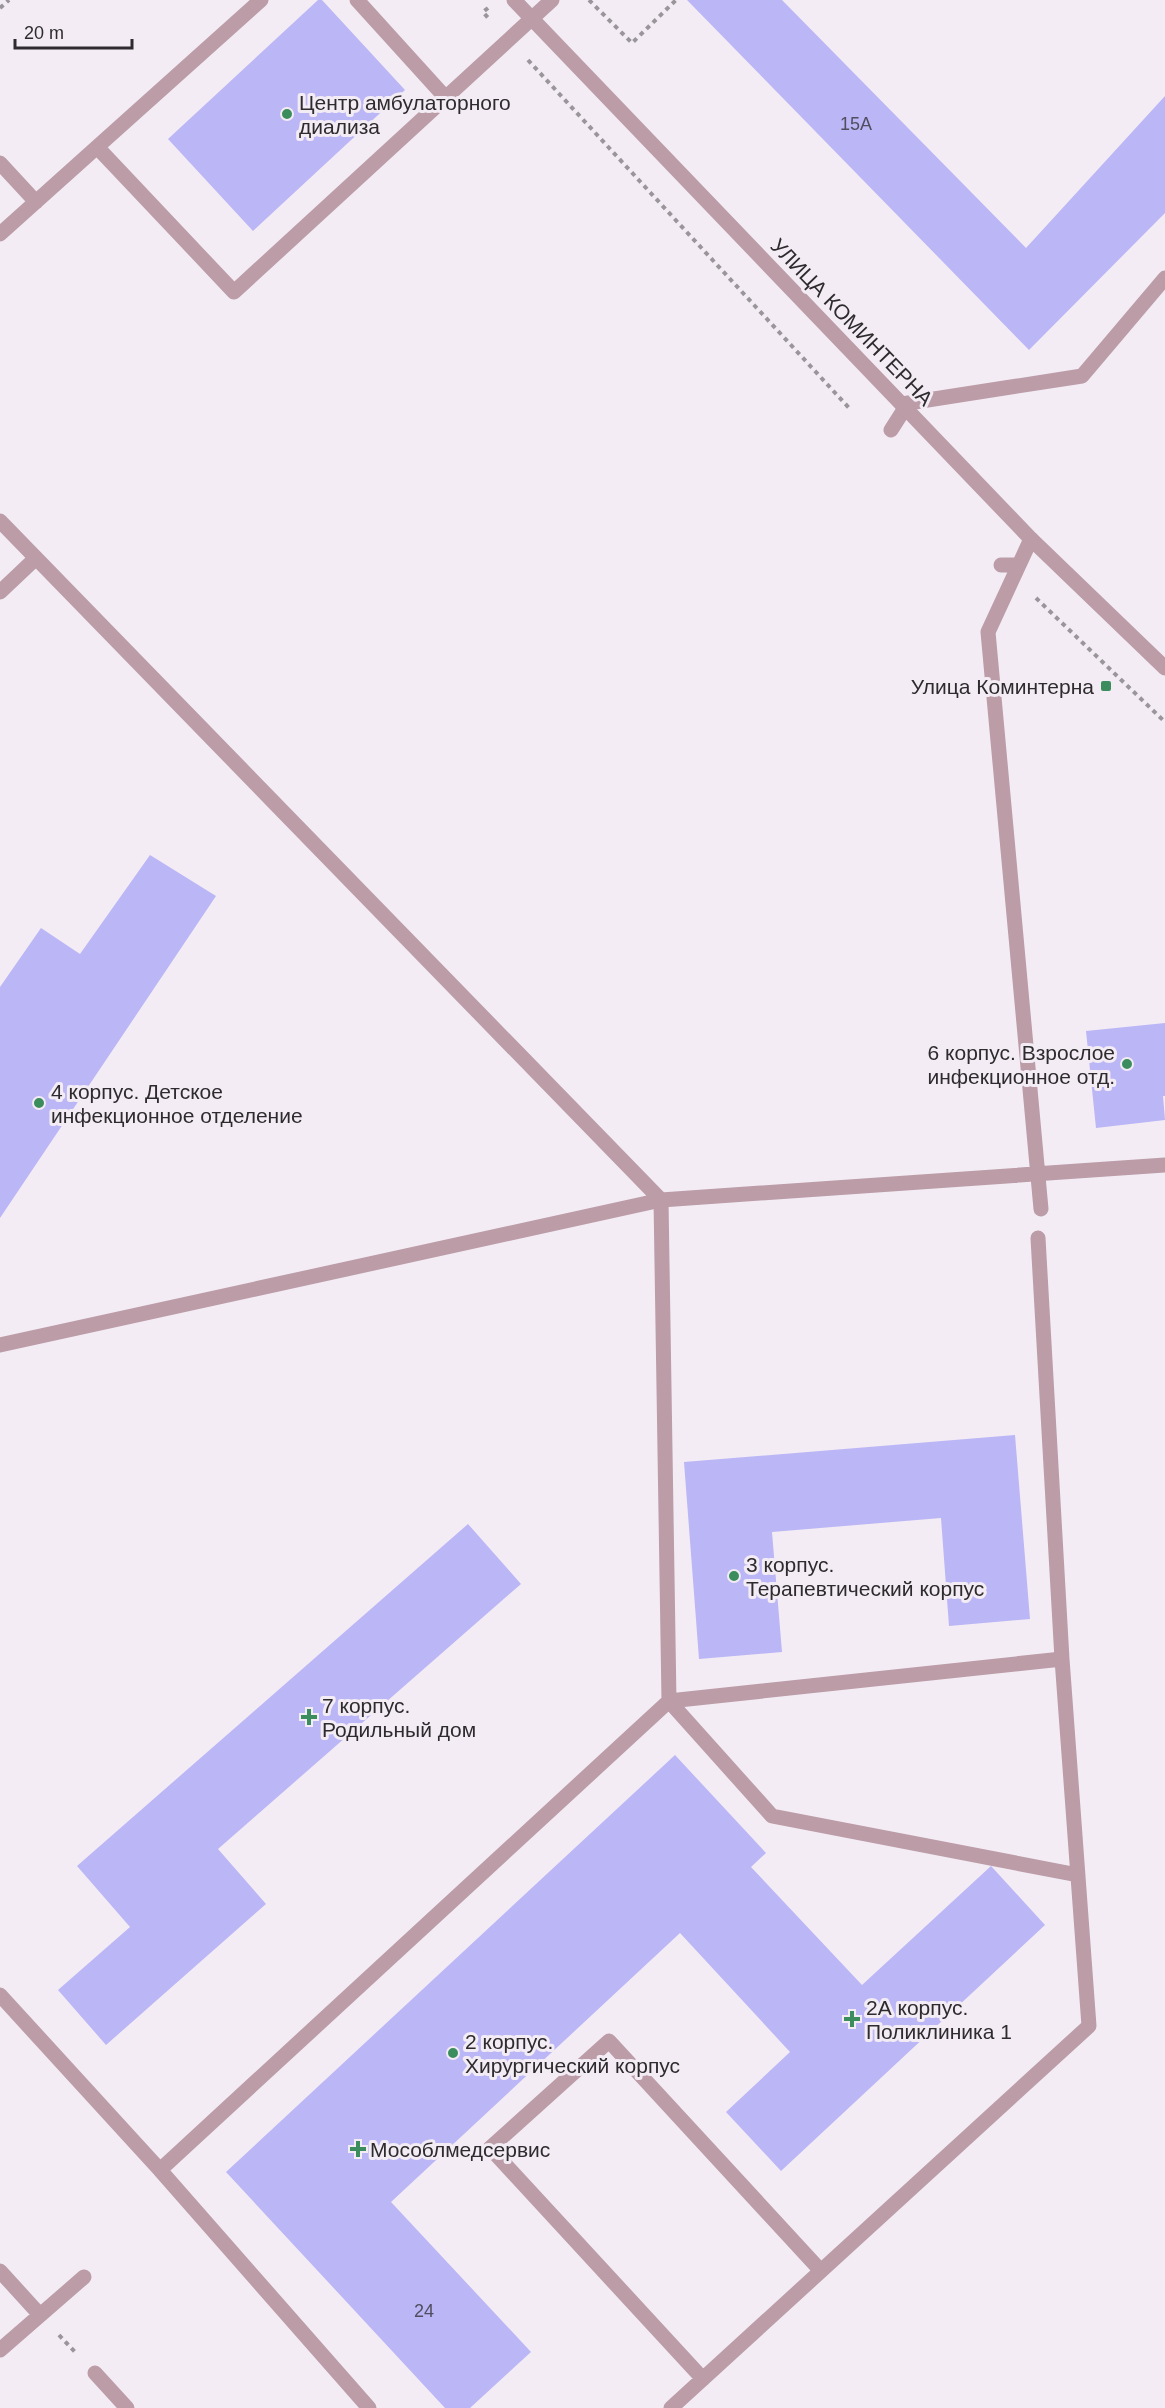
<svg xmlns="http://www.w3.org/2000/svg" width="1165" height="2408" viewBox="0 0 1165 2408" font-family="Arial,sans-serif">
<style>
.building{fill:#bbb6f5}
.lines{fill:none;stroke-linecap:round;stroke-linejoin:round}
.path{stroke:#99959a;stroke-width:4;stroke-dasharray:4.5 4.5;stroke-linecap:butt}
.service{stroke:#bb9ca7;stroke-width:15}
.tertiary{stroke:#bb9ca7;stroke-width:15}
.poi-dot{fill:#3b8d5e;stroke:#f3ecf4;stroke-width:2}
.labels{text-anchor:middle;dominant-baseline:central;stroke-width:6;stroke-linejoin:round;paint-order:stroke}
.number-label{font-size:18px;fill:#504e60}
.poi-label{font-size:21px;fill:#2d2b2e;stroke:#f3ecf4;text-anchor:start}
.street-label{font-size:21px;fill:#2d2b2e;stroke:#f3ecf4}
</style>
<rect width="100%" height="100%" fill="#f3ecf4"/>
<path class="building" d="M318,0H322L405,90L253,231L168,139Z
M687,0H782L1026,248L1165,96V213L1029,350Z
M150,855L216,896L0,1218V987L41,928L80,954Z
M1165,1023V1096H1163L1165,1120L1096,1128L1086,1031Z
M1015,1435L1030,1619L949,1626L941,1518L772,1532L782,1652L699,1659L684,1462Z
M468,1524L521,1584L218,1849L266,1904L106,2045L58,1990L130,1927L77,1866Z
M675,1755L766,1853L751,1867L862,1985L991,1866L1045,1925L781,2171L726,2112L790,2052L680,1933L391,2202L531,2352L470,2408H445L226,2172Z"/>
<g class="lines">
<path class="path" d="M589,0L632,43L676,0
M0,8L9,0
M488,8L483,12L490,20
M528,60L850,409
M1036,598L1165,722
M59,2335L76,2353"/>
<path class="service" d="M357,0L445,97
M97,147L234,292L552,0
M0,163L36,202
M0,234L261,0
M902,404L1082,376L1165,278
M891,430L905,408
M0,521L661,1200
M1031,539L988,632L1041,1209
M1001,565H1019
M0,592L36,558
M0,1345L661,1200
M669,1701L772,1816L1078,1875
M669,1701L1062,1659
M0,1995L160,2170
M0,2271L40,2315
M0,2350L84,2277
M95,2373L127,2408
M703,2379L490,2148L609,2041L821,2271
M369,2408L160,2170L669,1701L661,1200L1165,1165
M671,2408L1089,2026L1062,1659L1038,1238"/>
<path class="tertiary" d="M514,0L1031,539L1165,668"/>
</g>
<g class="poi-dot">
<circle cx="287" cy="114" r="6"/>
<rect x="1100" y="680" width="12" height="12" rx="3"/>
<circle cx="1127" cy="1064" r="6"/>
<circle cx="39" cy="1103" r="6"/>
<circle cx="734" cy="1576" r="6"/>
<path d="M306 1708h6v6h6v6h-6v6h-6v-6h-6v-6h6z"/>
<path d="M849 2010h6v6h6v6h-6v6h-6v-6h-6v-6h6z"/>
<circle cx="453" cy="2053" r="6"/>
<path d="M355 2140h6v6h6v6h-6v6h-6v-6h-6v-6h6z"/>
</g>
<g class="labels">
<g class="number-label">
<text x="856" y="124">15А</text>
<text x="424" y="2311">24</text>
</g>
<g class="poi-label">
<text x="299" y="102">Центр амбулаторного<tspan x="299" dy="24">диализа</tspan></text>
<text x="1094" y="686" text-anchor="end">Улица Коминтерна</text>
<text x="1115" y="1052" text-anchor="end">6 корпус. Взрослое<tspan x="1115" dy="24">инфекционное отд.</tspan></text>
<text x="51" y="1091">4 корпус. Детское<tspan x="51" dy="24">инфекционное отделение</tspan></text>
<text x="746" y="1564">3 корпус.<tspan x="746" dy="24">Терапевтический корпус</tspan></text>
<text x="322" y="1705">7 корпус.<tspan x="322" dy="24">Родильный дом</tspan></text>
<text x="866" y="2007">2А корпус.<tspan x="866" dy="24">Поликлиника 1</tspan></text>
<text x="465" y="2041">2 корпус.<tspan x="465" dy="24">Хирургический корпус</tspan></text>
<text x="370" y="2149">Мособлмедсервис</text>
</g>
<g class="street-label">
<text transform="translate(852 322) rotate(46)">УЛИЦА КОМИНТЕРНА</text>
</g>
</g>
<path d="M15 39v9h117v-9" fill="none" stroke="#2d2b2e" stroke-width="3"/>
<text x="24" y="39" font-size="18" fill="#2d2b2e" stroke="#f3ecf4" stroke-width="4.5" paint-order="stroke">20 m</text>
</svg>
